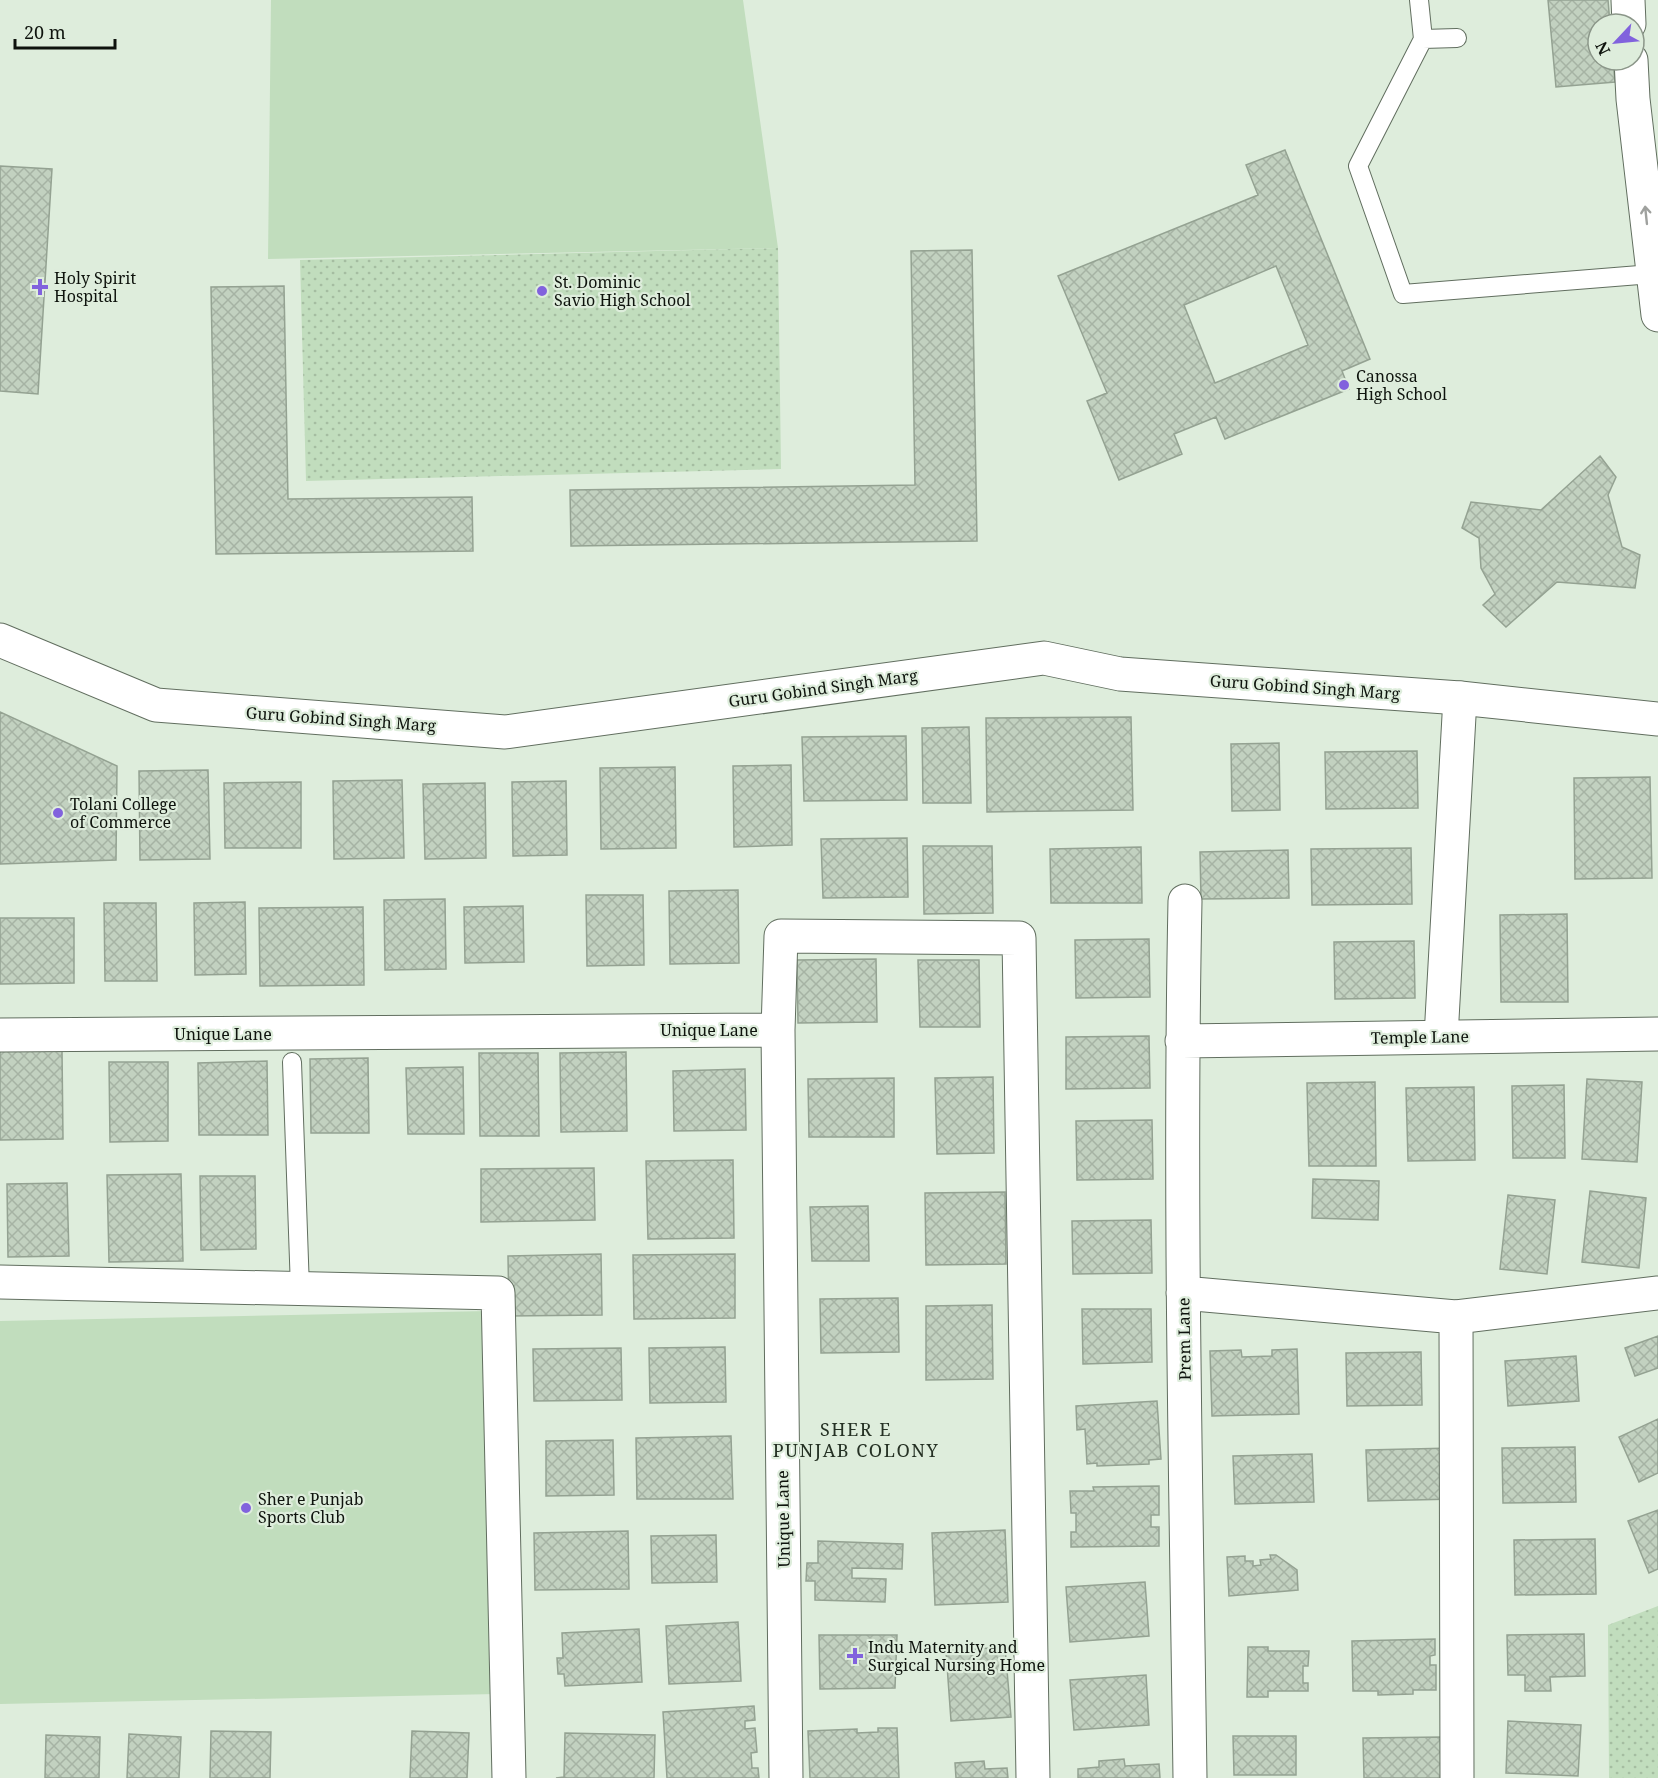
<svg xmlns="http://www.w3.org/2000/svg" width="1658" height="1778" font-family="'Noto Serif',serif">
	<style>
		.grass { fill: url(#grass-dots) }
		.pitch { fill: #c1ddbd }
		.building { fill: url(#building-cross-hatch); stroke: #94a292; stroke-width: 1.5; fill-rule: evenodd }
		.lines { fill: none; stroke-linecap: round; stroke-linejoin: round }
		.lane-casing { stroke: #616e5f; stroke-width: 20 }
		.street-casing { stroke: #616e5f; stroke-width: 35 }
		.secondary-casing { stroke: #616e5f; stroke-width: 35 }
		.lane { stroke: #fff; stroke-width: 18 }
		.street { stroke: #fff; stroke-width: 33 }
		.secondary { stroke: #fff; stroke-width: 33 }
		.oneway { stroke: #9fa19e }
		.poi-dot { fill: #8162dd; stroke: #deeddc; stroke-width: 2 }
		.labels { text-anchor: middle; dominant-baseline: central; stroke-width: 4.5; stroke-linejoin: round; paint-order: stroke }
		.poi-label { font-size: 16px; fill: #0e130d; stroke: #deeddc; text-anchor: start }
		.street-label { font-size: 16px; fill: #0e130d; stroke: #deeddc }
		.neighbourhood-label { font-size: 18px; letter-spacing: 1.5px; fill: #253124; stroke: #deeddc }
	</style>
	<defs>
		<pattern id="grass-dots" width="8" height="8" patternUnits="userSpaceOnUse" patternTransform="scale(1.5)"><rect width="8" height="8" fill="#c1ddbd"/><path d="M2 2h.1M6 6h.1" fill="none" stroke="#a5bda1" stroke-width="1.8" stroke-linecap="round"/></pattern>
		<pattern id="building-cross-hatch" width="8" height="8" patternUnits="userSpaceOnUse" patternTransform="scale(1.5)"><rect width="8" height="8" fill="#c2d1c0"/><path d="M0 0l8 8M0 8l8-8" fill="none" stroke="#a6b3a4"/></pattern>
	</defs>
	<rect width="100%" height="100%" fill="#deeddc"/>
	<!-- grass -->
	<path class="grass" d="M778,248L781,469L306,481L300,260Z
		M1658,1606V1778H1609L1608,1625Z"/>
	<!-- pitch -->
	<path class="pitch" d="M271,0H743L778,248L268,259Z
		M488,1311L496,1694L0,1704V1321Z"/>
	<!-- building -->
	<path class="building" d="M1548,0H1608L1610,24H1598V60H1613L1615,82L1556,87Z
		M1285,150L1370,359L1342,371L1349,389L1225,439L1216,417L1174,434L1182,454L1119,480L1087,401L1107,393L1058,276L1258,195L1246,165ZM1276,266L1308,345L1215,383L1184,305Z
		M0,166L52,169L38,394L0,391Z
		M972,250L977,541L571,546L570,490L915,485L911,251Z
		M284,286L288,499L472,497L473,551L216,554L211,287Z
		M1600,456L1616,477L1608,495L1622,547L1640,555L1635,588L1557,582L1506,627L1483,605L1495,594L1481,568L1479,538L1462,528L1471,502L1541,510Z
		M0,712L117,766L116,860L0,864Z
		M1131,717L1133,810L987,812L986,718Z
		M969,727L971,803H923L922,728Z
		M906,736L907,800L804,801L802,737Z
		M1279,743L1280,810L1232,811L1231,744Z
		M1417,751L1418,808L1326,809L1325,752Z
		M791,765L792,845L734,847L733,766Z
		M675,767L676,848L601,849L600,768Z
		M208,770L210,859L140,860L139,771Z
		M1650,777L1652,878L1575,879L1574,778Z
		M402,780L404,858L334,859L333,781Z
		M566,781L567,855L513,856L512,782Z
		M301,782V848H225L224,783Z
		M485,783L486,858L425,859L423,784Z
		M907,838L908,897L823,898L821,839Z
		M923,846H992L993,913L924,914Z
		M1141,847L1142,903H1051L1050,849Z
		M1411,848L1412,904L1312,905L1311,849Z
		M1288,850L1289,898L1201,899L1200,852Z
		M738,890L739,963L670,964L669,891Z
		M586,895H643L644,965L587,966Z
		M445,899L446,969L385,970L384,900Z
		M245,902L246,974L195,975L194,903Z
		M104,903H156L157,981H105Z
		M523,906L524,962L465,963L464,907Z
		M363,907L364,985L260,986L259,908Z
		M1567,914L1568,1002H1501L1500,915Z
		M0,918H74V983L0,984Z
		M1149,939L1150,997L1076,998L1075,940Z
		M1414,941L1415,998L1335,999L1334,942Z
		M876,959L877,1022L798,1023L797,960Z
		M918,960H979L980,1027H920Z
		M1149,1036L1150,1088L1066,1089V1037Z
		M0,1050H62L63,1139L0,1140Z
		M626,1052L627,1131L561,1132L560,1053Z
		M479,1053H538L539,1136H480Z
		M368,1058L369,1133H311L310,1059Z
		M267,1061L268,1135H199L198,1063Z
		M109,1062H168V1141L110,1142Z
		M463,1067L464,1134H408L406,1068Z
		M745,1069L746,1130L674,1131L673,1071Z
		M993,1077L994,1153L937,1154L935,1078Z
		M894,1078V1137H809L808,1079Z
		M1587,1079L1642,1082L1637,1162L1582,1159Z
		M1375,1082L1376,1166H1309L1307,1083Z
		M1564,1085L1565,1158H1513L1512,1086Z
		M1474,1087L1475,1160L1408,1161L1406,1088Z
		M1152,1120L1153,1179L1077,1180L1076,1121Z
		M733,1160L734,1238L648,1239L646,1161Z
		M594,1168L595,1220L481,1222V1169Z
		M181,1174L183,1261L109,1262L107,1175Z
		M200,1176H255L256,1249L201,1250Z
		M1313,1179L1379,1181L1378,1220L1312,1218Z
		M67,1183L69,1256L8,1257L7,1184Z
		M1590,1191L1646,1198L1639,1268L1582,1262Z
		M1005,1192L1006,1264L926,1265L925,1193Z
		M1508,1195L1555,1200L1547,1274L1500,1269Z
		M868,1206L869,1261H812L810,1207Z
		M1151,1220L1152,1273L1073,1274L1072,1221Z
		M601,1254L602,1315L509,1316L508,1256Z
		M735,1254V1318L634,1319L633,1255Z
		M898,1298L899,1352L821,1353L820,1299Z
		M992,1305L993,1379L926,1380V1306Z
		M1082,1309H1151L1152,1362L1083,1364Z
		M1658,1336V1368L1635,1376L1625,1348Z
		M725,1347L726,1402L650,1403L649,1348Z
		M621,1348L622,1400L534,1401L533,1349Z
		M1297,1349L1299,1414L1212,1416L1210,1351L1241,1350L1242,1357L1272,1356V1350Z
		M1421,1352L1422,1405L1347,1406L1346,1353Z
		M1576,1356L1579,1401L1508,1406L1505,1361Z
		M1157,1401L1161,1459L1149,1460V1464L1097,1466V1463L1087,1464L1085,1429L1077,1430L1076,1406Z
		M1658,1419V1473L1639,1482L1619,1437Z
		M731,1436L733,1499H637L636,1438Z
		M613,1440L614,1495L546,1496V1441Z
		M1575,1447L1576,1502L1503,1503L1502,1448Z
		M1453,1448L1455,1499L1368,1501L1366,1450Z
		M1312,1454L1314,1502L1235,1504L1233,1456Z
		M1159,1486V1515H1151V1527H1159V1546L1071,1547V1532H1076V1513H1071L1070,1491H1094L1093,1487Z
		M1658,1510V1569L1649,1573L1628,1521Z
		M1005,1530L1008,1602L935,1605L932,1533Z
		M628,1531L629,1589L535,1590L534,1533Z
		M716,1535L717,1582L652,1583L651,1536Z
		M1595,1539L1596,1594L1515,1595L1514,1540Z
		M818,1541L903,1544L902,1569L852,1568V1578L886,1579L885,1602L815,1600V1581H806L807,1563H818Z
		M1270,1555H1276L1297,1570L1298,1590L1229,1596L1227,1557L1245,1556V1561H1253V1566L1261,1565L1260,1560L1271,1559Z
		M1145,1582L1149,1636L1070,1642L1066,1587Z
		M738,1622L741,1681L669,1684L666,1626Z
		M639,1629L642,1682L565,1686L564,1674H558L557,1658H563L562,1633Z
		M1584,1634L1585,1676L1550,1677L1551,1691H1525V1675H1508L1507,1635Z
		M819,1635H897L895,1688L820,1689Z
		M1435,1639V1655L1430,1656V1665H1436V1690H1413V1694L1378,1695V1691H1353L1352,1641Z
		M1005,1647L1011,1717L951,1721L946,1651Z
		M1248,1647H1268V1651H1309L1308,1666H1303V1683H1308V1691H1268V1697H1247Z
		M1146,1675L1149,1725L1074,1730L1070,1680Z
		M754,1706L755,1720L745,1721V1729L755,1728L757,1752L751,1753L752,1768H758L759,1778H667L663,1712Z
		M1508,1721L1581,1725L1578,1776L1506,1773Z
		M878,1728H897L899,1778H810L808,1731L857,1729V1733L878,1732Z
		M211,1731L271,1732L270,1778H210Z
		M412,1731L469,1733L467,1778H410Z
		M565,1733L655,1735L654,1778H556L564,1777Z
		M129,1734L181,1737L179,1778H127Z
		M46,1735L100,1737L99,1778H45Z
		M1233,1736H1296V1775H1234Z
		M1442,1737L1443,1778H1364L1363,1738Z
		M1124,1759L1125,1766L1159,1764L1160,1778H1078V1769L1099,1767V1761Z
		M984,1761L985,1769L1007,1768L1008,1778H956L955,1763Z"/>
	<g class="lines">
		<!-- lane casing -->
		<g class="lane-casing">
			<path id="lane" d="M1419,0L1423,39
				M1457,38L1423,39L1358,166L1403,294L1652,274
				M292,1062L300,1289"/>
		</g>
		<!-- street casing -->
		<g class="street-casing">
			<path id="street" d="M1185,901C1179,1193 1186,1486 1190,1778
				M778,1030L781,936L1019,938L1033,1778
				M0,1035L778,1030L786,1778
				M1441,1037L1460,698
				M1182,1041L1658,1034
				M0,1282L498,1293L509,1778
				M1183,1293L1456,1317L1658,1293
				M1456,1317L1457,1778"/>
		</g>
		<!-- secondary casing -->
		<g class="secondary-casing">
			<path id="secondary" d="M1628,0L1629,24
				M1631,60L1633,99L1658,315
				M0,640L156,705L505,732L1044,658L1120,674L1460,698L1658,719"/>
		</g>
		<!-- lane -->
		<use href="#lane" class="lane"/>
		<!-- street -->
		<use href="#street" class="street"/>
		<!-- secondary -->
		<use href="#secondary" class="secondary"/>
	</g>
	<!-- one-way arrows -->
	<defs><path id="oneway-shaft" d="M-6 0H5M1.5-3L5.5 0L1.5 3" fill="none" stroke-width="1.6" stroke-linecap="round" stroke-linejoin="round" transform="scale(1.5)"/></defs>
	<use class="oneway" href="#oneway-shaft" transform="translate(1646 215) rotate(-96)"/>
	<!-- markers -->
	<g class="poi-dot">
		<path d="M37 278h6v6h6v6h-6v6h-6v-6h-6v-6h6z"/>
		<circle cx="542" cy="291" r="6"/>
		<circle cx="1344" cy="385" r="6"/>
		<circle cx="58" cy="813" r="6"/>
		<circle cx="246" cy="1508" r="6"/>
		<path d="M852 1647h6v6h6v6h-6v6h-6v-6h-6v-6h6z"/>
	</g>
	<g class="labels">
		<!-- poi labels -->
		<g class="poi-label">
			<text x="54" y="278">Holy Spirit<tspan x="54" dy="18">Hospital</tspan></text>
			<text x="554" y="282">St. Dominic<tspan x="554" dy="18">Savio High School</tspan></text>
			<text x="1356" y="376">Canossa<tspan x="1356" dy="18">High School</tspan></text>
			<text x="70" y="804">Tolani College<tspan x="70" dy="18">of Commerce</tspan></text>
			<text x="258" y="1499">Sher e Punjab<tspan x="258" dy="18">Sports Club</tspan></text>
			<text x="868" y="1647">Indu Maternity and<tspan x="868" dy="18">Surgical Nursing Home</tspan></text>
		</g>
		<!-- street labels -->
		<g class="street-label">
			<text transform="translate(1305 687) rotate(4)">Guru Gobind Singh Marg</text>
			<text transform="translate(823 688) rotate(-8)">Guru Gobind Singh Marg</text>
			<text transform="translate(341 719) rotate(4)">Guru Gobind Singh Marg</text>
			<text x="709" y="1030">Unique Lane</text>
			<text x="223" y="1034">Unique Lane</text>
			<text transform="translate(1420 1037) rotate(-1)">Temple Lane</text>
			<text transform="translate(1184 1339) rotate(-91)">Prem Lane</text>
			<text transform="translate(783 1519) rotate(-91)">Unique Lane</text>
		</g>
		<!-- neighbourhood labels -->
		<g class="neighbourhood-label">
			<text x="856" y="1429">SHER E<tspan x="856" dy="21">PUNJAB COLONY</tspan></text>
		</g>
	</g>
	<!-- north arrow -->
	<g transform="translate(1616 42) rotate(244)"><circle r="28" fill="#deeddc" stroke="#8b9689" stroke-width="1.5"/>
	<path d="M0-4.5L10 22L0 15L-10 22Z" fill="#8162dd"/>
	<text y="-9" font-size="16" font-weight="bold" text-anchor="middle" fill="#0e130d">N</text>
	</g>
	<!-- scale -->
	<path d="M15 39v9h100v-9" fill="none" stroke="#0e130d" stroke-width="3"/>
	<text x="24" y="39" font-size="18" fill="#0e130d" stroke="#deeddc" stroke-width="4.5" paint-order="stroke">20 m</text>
</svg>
